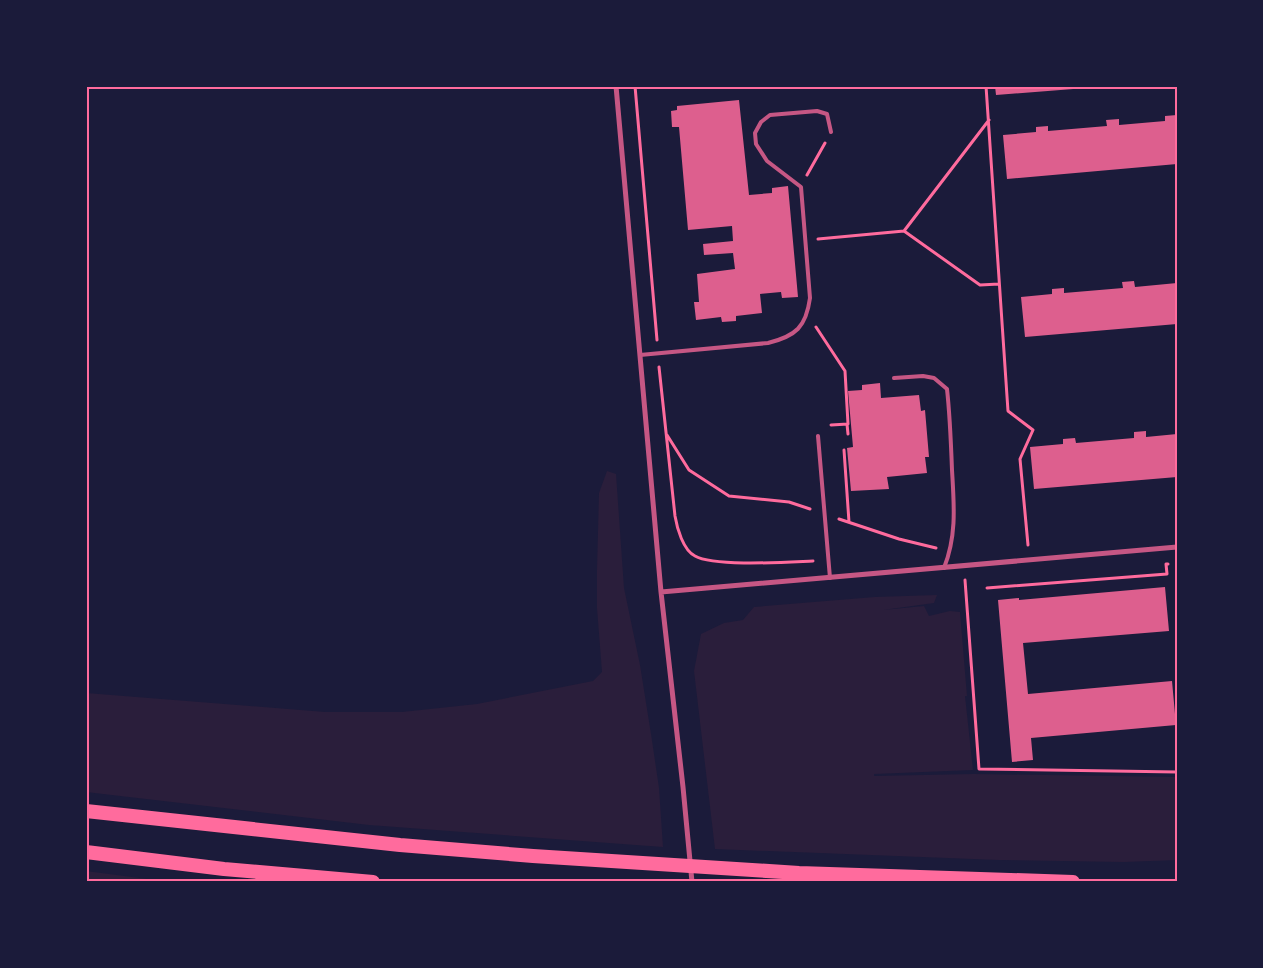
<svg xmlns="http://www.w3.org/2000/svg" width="1263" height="968" font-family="Signika,sans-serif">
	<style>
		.green { fill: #2a1e3b }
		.building { fill: #dd5f8e }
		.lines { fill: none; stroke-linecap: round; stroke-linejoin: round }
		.path { stroke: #ff6b9d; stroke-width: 3 }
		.service { stroke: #c65784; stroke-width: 4 }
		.minor { stroke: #c65784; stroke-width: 5 }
		.trunk { stroke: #ff6b9d; stroke-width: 14 }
		.neatline { fill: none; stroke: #ff6b9d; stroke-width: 2 }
	</style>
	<rect width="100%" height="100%" fill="#1b1b3a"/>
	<!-- green -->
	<path class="green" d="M607,471L616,474L624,588L640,665L651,734L659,788L663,847L369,825L86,792V693L325,712H402L477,704L593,681L602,672L597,608V570L599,493Z
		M937,595L934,603L883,610L924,606L929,616L950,611L960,612L967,696H965L973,770L874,774V776L974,774L1177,777V860L1124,862L999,860L715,849L694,671L701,634L724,623L743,620L754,607L875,597Z
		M86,871L170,882H86Z"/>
	<!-- building -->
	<path class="building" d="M995,86H1085L1086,88L996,95Z
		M739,100L749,195L772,193V188L788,186L798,297L782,298L781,292L760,294L762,313L736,316V321L722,322L721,317L696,320L694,302H699L697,274L735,269L733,253L704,255L703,244L733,241L732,226L688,230L679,127H672L671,111L677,110V106Z
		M1177,115V164L1007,179L1003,135L1036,132V127L1048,126V131L1107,126L1106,120L1119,119V125L1165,121V116Z
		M1134,281L1135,287L1177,283V324L1025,337L1021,297L1052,294V289L1064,288V293L1123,288L1122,282Z
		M880,383L881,398L919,395L921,411L925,410L929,457H925L927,473L887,477L889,489L851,491L847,448L853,447L848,391L862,390V385Z
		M1146,431V437L1177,434V477L1034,489L1030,447L1063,444V439L1075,438L1076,443L1134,438V432Z
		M1165,587L1169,631L1023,643L1028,694L1172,681L1176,725L1031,738L1033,760L1012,762L998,600L1019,598V600Z"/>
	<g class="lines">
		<!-- path -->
		<path class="path" d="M635,86L657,340
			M986,86L1008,411L1033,430L1020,459L1028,545
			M807,175L825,143
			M904,231L980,285L999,284
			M818,239L904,231L989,120
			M816,327L845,371L848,424L831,425
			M659,367L675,516C677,528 683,550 695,556C714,567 788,562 813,561
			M847,424L848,434
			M667,435L689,470L729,496L789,502L810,509
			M844,450L849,522
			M839,519L899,539L936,548
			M965,580L979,769L1177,772
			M987,588L1167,574L1166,564H1168"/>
		<!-- service -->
		<path class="service" d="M640,355L768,343C796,336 806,327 810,298L801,187L767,161L756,144L755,133L761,122L770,115L817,111L827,114L831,132
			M894,378L923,376L934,378L947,389C950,416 951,443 952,470C954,505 957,535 944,568
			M818,436L830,578"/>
		<!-- minor -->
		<path class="minor" d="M616,86L661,592L683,787L692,882
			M661,592L1177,547"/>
		<!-- trunk -->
		<path class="trunk" d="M86,811L400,845L533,856L799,873L1073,882
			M86,852L224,869L373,882"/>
	</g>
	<!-- border -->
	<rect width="1263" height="968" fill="none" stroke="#1b1b3a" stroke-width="175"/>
	<rect x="88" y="88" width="1088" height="792" class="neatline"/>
</svg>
